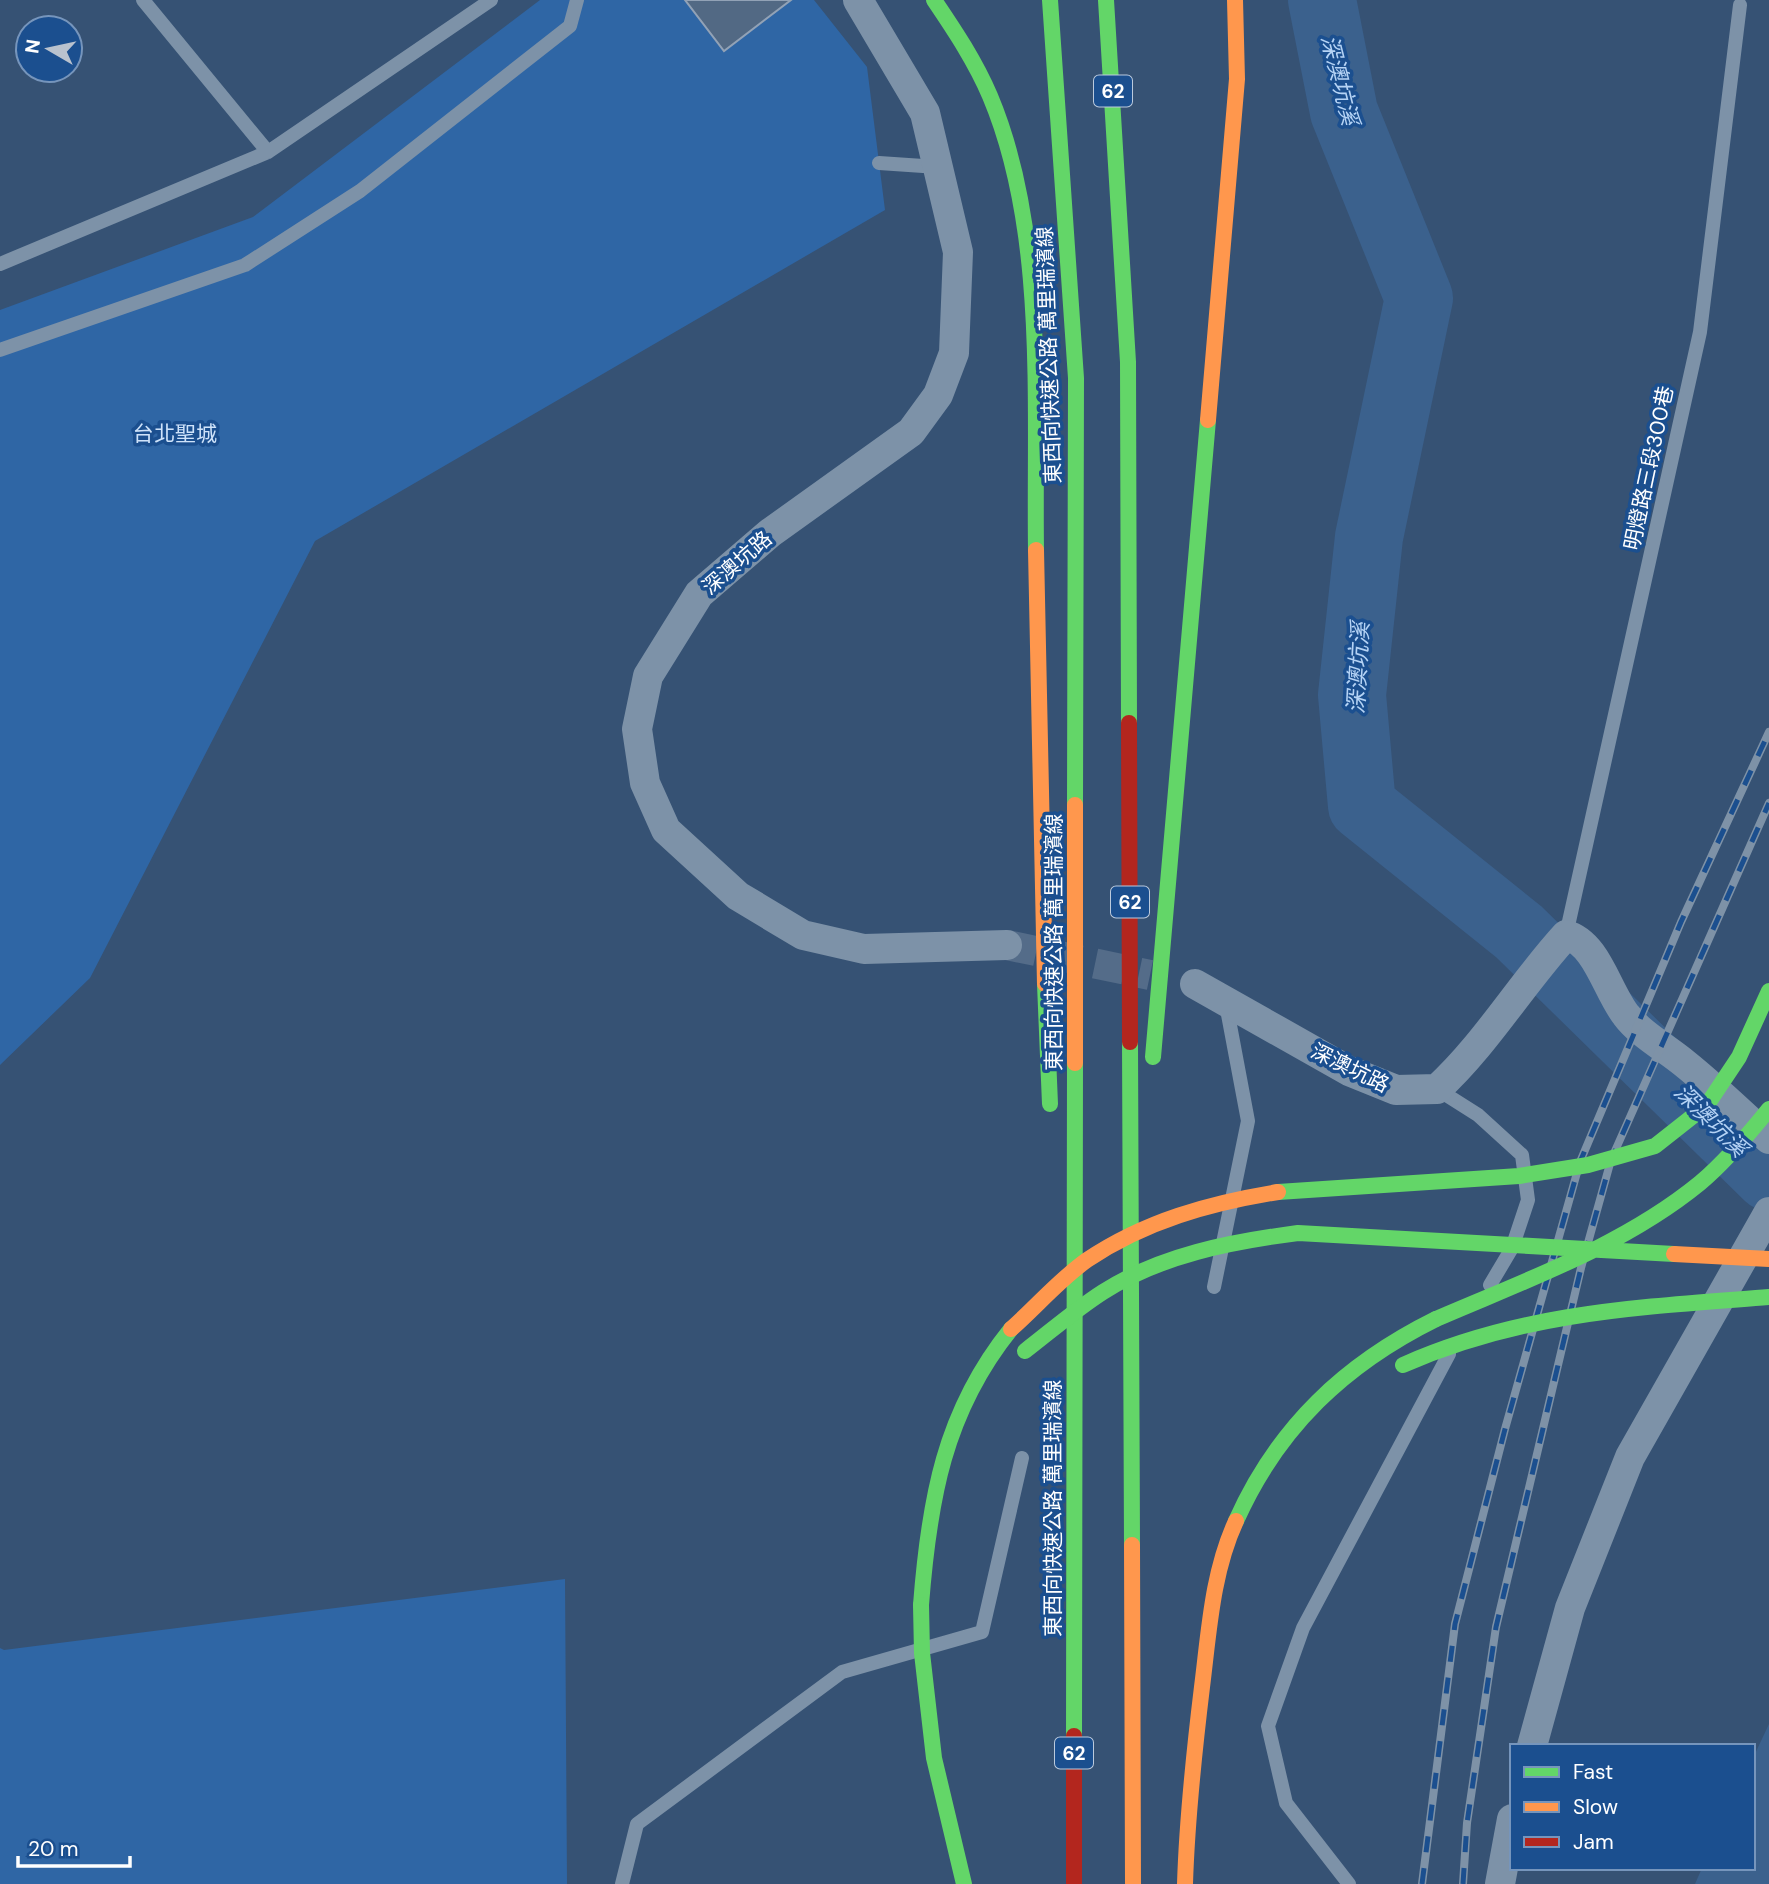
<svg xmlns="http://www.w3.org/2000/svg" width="1769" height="1884" font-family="'DM Sans','Noto Sans TC',sans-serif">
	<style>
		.green { fill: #2f66a5 }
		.water { fill: #3b618d }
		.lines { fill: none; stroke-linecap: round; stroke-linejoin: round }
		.river { stroke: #3b618d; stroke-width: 68 }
		.building { fill: #526984; stroke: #92a2b6; stroke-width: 2 }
		.street-tunnel { stroke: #546c89; stroke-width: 30; stroke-dasharray: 30 15; stroke-linecap: butt }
		.lane { stroke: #7d92a8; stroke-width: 14 }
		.street { stroke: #7d92a8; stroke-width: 30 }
		.fast { stroke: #63d668; stroke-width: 16 }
		.slow { stroke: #ff974d; stroke-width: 16 }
		.jam { stroke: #b3261e; stroke-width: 16 }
		.rail-casing { stroke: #7e92a7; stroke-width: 8 }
		.rail { stroke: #1b4f8f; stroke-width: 5; stroke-dasharray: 16; stroke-linecap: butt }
		.fast-bridge { stroke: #63d668; stroke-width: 16 }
		.slow-bridge { stroke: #ff974d; stroke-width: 16 }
		.labels { text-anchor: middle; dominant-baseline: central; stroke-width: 7; stroke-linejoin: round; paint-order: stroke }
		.shield { fill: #1b4f8f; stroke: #bbcadd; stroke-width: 2 }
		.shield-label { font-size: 19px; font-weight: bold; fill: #fff }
		.street-label { font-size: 21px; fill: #fff; stroke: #1b4f8f }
		.park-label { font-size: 21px; fill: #cfe3fa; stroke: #1b4f8f }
		.water-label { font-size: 23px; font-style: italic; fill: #b5d3f5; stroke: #1b4f8f }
	</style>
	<rect width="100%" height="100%" fill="#365274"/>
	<!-- green -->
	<path class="green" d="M540,0H814L867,67L885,210L315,541L90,978L0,1065V310L253,217Z
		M565,1579L567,1884H0V1648L4,1650Z"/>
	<!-- water -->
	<path class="water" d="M1769,1724V1884H1695L1702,1868H1753V1758Z"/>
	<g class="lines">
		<!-- river -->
		<path class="river" d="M1322,0L1344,112L1419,298L1369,537L1352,695L1362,806L1519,932L1769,1177"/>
	</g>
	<!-- building -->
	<path class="building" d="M685,0H791L724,51Z"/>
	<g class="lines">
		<!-- street-tunnel -->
		<path class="street-tunnel" d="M1007,945L1150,975"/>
		<!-- lane -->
		<path class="lane" d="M143,0L268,152
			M879,163L938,167
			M0,264L268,152L491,0
			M0,350L245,265L360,191L570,26L577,0
			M1566,935L1700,332L1740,5
			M1437,1089L1478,1115L1522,1155L1528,1200L1512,1248L1490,1285
			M1214,1287L1248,1121L1226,1004
			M622,1884L637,1824L842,1672L982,1632L1022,1458
			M1349,1884L1286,1803L1268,1726L1303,1628L1449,1354"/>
		<!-- street -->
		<path class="street" d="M858,0L925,113L958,252L954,353L938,395L911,432L770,533L699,594L648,676L637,729L645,783L666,830L738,896L803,935L864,949L1007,945
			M1195,984L1349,1071L1396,1090L1437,1089C1486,1044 1521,984 1566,935C1597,943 1607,991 1626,1015C1640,1034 1666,1048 1684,1063C1714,1087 1741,1113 1769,1139
			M1532,1746L1570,1608L1630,1457L1769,1212
			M1500,1884L1512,1819"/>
		<!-- fast -->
		<path class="fast" d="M934,0C955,31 975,61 990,96C1047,231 1034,405 1036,550
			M1050,0L1076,378L1075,805
			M1106,0L1128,362L1129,723
			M1045,984L1050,1104
			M1130,1042L1132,1545
			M1153,1057L1208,420
			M1236,1521C1278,1427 1345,1364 1436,1319
			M921,1605C929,1501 944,1412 1011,1329
			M1074,1736L1075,1063"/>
		<!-- slow -->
		<path class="slow" d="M1208,420L1237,79L1235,0
			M1036,550L1045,984
			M1075,1063V805
			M1132,1545L1133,1884
			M1185,1884C1187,1818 1194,1753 1202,1687C1209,1632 1212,1573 1236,1521"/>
		<!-- jam -->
		<path class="jam" d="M1129,723L1130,1042
			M1074,1884V1736"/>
		<!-- rail casing -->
		<g class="rail-casing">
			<path id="rail" d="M1422,1884L1455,1624L1505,1429L1580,1162L1681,922L1769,732
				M1463,1884L1467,1823L1496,1627L1581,1268L1611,1160L1769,803"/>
		</g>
		<!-- rail -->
		<use href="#rail" class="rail"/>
		<!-- fast-bridge -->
		<path class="fast-bridge" d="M1278,1192L1519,1176L1588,1165L1655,1146L1707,1105L1739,1057L1769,991
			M1436,1319C1526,1280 1623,1246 1700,1183C1726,1161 1748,1135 1769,1109
			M1025,1351C1051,1331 1075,1310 1103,1292C1161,1255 1230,1242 1298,1233L1674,1254
			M1403,1365C1522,1312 1641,1307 1769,1297
			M921,1605L922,1653L934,1758L964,1884"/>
		<!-- slow-bridge -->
		<path class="slow-bridge" d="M1674,1254L1769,1259
			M1011,1329C1036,1307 1060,1279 1087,1260C1145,1221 1210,1203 1278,1192"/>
	</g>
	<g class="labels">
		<!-- shield labels -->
		<g class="shield">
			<rect x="1094" y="75.5" width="38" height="31" rx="5"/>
			<rect x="1111" y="886.5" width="38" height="31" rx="5"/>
			<rect x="1055" y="1737.5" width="38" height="31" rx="5"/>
		</g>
		<g class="shield-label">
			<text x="1113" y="91">62</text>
			<text x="1130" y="902">62</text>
			<text x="1074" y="1753">62</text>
		</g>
		<!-- street labels -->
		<g class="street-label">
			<text transform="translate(1049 355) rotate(-92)">東西向快速公路 萬里瑞濱線</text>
			<text transform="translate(1649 468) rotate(-78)">明燈路三段300巷</text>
			<text transform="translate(737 563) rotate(-41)">深澳坑路</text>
			<text transform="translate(1054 942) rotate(-90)">東西向快速公路 萬里瑞濱線</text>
			<text transform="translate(1350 1068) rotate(26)">深澳坑路</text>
			<text transform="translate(1053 1508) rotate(-90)">東西向快速公路 萬里瑞濱線</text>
		</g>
		<!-- park labels -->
		<g class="park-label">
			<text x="175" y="434">台北聖城</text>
		</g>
		<!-- water labels -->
		<g class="water-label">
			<text transform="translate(1340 80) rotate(76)">深澳坑溪</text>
			<text transform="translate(1358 668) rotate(-87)">深澳坑溪</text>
			<text transform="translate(1711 1120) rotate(45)">深澳坑溪</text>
		</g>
	</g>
	<!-- legend -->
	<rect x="1510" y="1744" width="245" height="126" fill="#1b4f8f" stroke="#7695bc" stroke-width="2"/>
	<rect x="1524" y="1767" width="35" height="10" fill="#63d668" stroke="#7695bc" stroke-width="2"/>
	<text x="1573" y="1779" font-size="21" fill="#ffffff">Fast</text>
	<rect x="1524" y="1802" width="35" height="10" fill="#ff974d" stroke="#7695bc" stroke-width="2"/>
	<text x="1573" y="1814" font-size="21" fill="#ffffff">Slow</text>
	<rect x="1524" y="1837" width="35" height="10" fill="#b3261e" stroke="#7695bc" stroke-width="2"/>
	<text x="1573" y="1849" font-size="21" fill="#ffffff">Jam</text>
	<!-- north arrow -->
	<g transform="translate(49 49) rotate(279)"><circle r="33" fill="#1b4f8f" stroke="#7695bc" stroke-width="2"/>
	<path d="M0-5L12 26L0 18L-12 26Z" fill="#b9c2ce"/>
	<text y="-10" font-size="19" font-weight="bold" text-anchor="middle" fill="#ffffff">N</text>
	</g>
	<!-- scale -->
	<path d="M18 1856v10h112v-10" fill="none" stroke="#ffffff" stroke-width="3.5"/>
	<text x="28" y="1856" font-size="21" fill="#ffffff" stroke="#1b4f8f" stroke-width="5" paint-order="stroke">20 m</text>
</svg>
